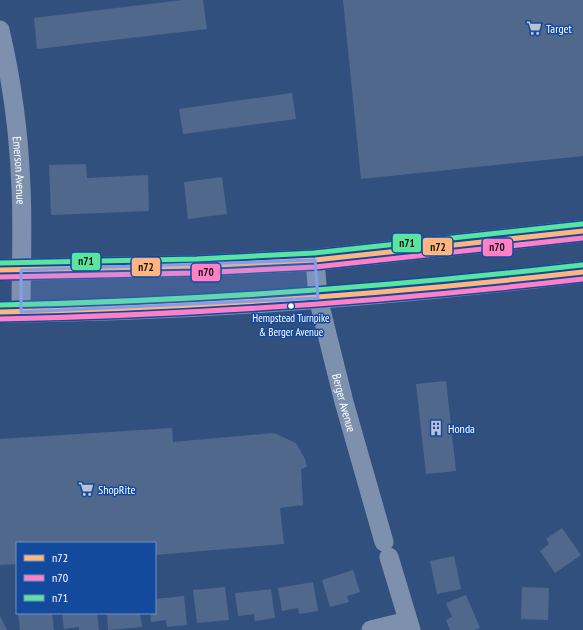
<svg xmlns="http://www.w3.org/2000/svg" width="583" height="630" font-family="'PT Sans Narrow',sans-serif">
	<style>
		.building { fill: #50688c }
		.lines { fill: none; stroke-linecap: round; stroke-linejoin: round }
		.minor { stroke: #7d91af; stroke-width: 19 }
		.primary { stroke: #7c90ad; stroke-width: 22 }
		.bus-1-casing { stroke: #134a9d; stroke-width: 8 }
		.bus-2-casing { stroke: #134a9d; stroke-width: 8 }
		.bus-3-casing { stroke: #134a9d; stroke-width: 8 }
		.bus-1 { stroke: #ffb580; stroke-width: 5 }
		.bus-2 { stroke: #ff80c5; stroke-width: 5 }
		.bus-3 { stroke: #5ae49d; stroke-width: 5 }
		.marked { fill: #839eea; fill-opacity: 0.2; stroke: #839eea; stroke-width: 3; stroke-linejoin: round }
		.bus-dot { fill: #fff; stroke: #134a9d; stroke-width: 1.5 }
		.labels { text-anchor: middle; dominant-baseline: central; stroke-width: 3; stroke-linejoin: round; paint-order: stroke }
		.bus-label { font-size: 11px; fill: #fff; stroke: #134a9d }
		.poi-label { font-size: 12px; fill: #fff; stroke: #134a9d; text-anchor: start }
		.street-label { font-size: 12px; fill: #fff; stroke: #134a9d }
		.line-badge { stroke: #134a9d; stroke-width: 1.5 }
		.pale-badge-label { font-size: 11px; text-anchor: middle; font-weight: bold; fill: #111 }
	</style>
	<rect width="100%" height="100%" fill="#32507e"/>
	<!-- building -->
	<path class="building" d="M182,0H203L207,29L37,49L34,18Z
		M343,0H583V156L361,179Z
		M292,93L296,119L183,134L179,109Z
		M86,164L87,178L148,175L149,211L51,215L49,165Z
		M222,177L227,214L188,219L184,182Z
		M446,381L456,471L426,474L416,384Z
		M172,428L173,442L274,433L296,443L305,459L307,467L301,469L303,505L280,508L284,544L155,555V543H17V564L0,565V439Z
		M562,528L581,555L555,573L540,551L549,544L546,539Z
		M454,556L461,589L437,594L430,561Z
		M353,570L360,592L347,596L349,602L330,607L322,580Z
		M313,582L318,611L299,614L298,608L282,611L278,588Z
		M225,587L229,620L197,623L193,590Z
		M522,587L549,588L548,620L521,619Z
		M271,589L275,618L255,621L254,614L238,616L235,593Z
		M466,595L480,628L474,630H450L446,620L452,617L446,603Z
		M184,596L187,625L167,627L166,620L151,622L150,613H155V599Z
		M18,613H52L54,630H20Z
		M62,613H97L99,630H79V627L64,629Z
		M107,613H140L142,627L108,630Z
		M0,616L7,630H0Z"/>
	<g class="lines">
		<!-- minor -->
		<g class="minor">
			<path id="s1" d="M0,30C12,81 19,134 21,187C23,228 21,270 21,312"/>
			<path id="s2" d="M315,260L318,298L344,402L384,542"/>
			<path d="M389,557L411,630"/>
			<path d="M371,630L408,621"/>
		</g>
		<!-- primary -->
		<path class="primary" d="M0,270L197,266L315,260L583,231
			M0,312C194,310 390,295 583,272"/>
		<!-- bus-1 casing -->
		<g class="bus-1-casing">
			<path id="bus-1" d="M0,270L197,266L315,260L583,231
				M0,312C195,308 389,294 583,272"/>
		</g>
		<!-- bus-2 casing -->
		<g class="bus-2-casing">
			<path id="bus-2" d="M0,277L197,273L315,267L583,238
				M0,319C195,315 389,301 583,279"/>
		</g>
		<!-- bus-3 casing -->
		<g class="bus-3-casing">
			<path id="bus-3" d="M0,263L197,259L314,253L582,224
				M0,305C195,301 389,287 582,265"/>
		</g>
		<!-- bus-1 -->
		<use href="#bus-1" class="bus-1"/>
		<!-- bus-2 -->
		<use href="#bus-2" class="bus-2"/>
		<!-- bus-3 -->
		<use href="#bus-3" class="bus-3"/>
	</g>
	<!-- marked area -->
	<path class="marked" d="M315,260L318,298L21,312V270Z"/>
	<!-- icons -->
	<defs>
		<g id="supermarket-bare" transform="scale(1.2)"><path d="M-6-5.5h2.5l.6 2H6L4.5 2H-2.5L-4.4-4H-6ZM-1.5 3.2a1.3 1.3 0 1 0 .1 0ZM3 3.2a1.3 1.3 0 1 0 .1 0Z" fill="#b7c2d2" stroke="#134a9d" stroke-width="2.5" paint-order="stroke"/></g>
		<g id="building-bare" transform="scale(1.2)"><path d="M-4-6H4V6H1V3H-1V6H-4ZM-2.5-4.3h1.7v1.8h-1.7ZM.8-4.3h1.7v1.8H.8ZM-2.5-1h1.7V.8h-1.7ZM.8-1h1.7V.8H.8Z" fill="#b7c2d2" stroke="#134a9d" stroke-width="2.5" paint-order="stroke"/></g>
	</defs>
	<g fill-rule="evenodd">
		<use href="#supermarket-bare" x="534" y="28"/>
		<use href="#building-bare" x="436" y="428"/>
		<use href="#supermarket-bare" x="86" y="489"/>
	</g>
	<!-- markers -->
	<circle class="bus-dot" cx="291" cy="306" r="3.5"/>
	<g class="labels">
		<!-- bus labels -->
		<g class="bus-label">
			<text x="291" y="318">Hempstead Turnpike<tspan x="291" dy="14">&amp; Berger Avenue</tspan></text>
		</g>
		<!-- poi labels -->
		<g class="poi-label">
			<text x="546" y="28">Target</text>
			<text x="448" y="428">Honda</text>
			<text x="98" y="489">ShopRite</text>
		</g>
		<!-- street labels -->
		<g class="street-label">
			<text stroke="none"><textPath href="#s1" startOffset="142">Emerson Avenue</textPath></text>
			<text stroke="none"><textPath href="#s2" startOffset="146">Berger Avenue</textPath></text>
		</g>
	</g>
	<g class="line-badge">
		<rect x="392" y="233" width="30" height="20" rx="4" fill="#5ae49d"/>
		<rect x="422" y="237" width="31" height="19" rx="4" fill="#ffb580"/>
		<rect x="482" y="238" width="31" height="19" rx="4" fill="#ff80c5"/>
		<rect x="71" y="252" width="30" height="19" rx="4" fill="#5ae49d"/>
		<rect x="131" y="257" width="30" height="20" rx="4" fill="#ffb580"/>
		<rect x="191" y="263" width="30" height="19" rx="4" fill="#ff80c5"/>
	</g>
	<g class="pale-badge-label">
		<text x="407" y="247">n71</text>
		<text x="438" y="251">n72</text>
		<text x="497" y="251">n70</text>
		<text x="86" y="265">n71</text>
		<text x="146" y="271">n72</text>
		<text x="206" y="276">n70</text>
	</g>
	<!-- legend -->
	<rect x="16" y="542" width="140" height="72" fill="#134a9d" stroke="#7192c4"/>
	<rect x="24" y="555" width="20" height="6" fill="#ffb580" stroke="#7192c4"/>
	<text x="52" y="562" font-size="12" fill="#ffffff">n72</text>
	<rect x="24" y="575" width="20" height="6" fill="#ff80c5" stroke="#7192c4"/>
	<text x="52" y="582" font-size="12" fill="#ffffff">n70</text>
	<rect x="24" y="595" width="20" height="6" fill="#5ae49d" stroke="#7192c4"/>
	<text x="52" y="602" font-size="12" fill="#ffffff">n71</text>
</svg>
